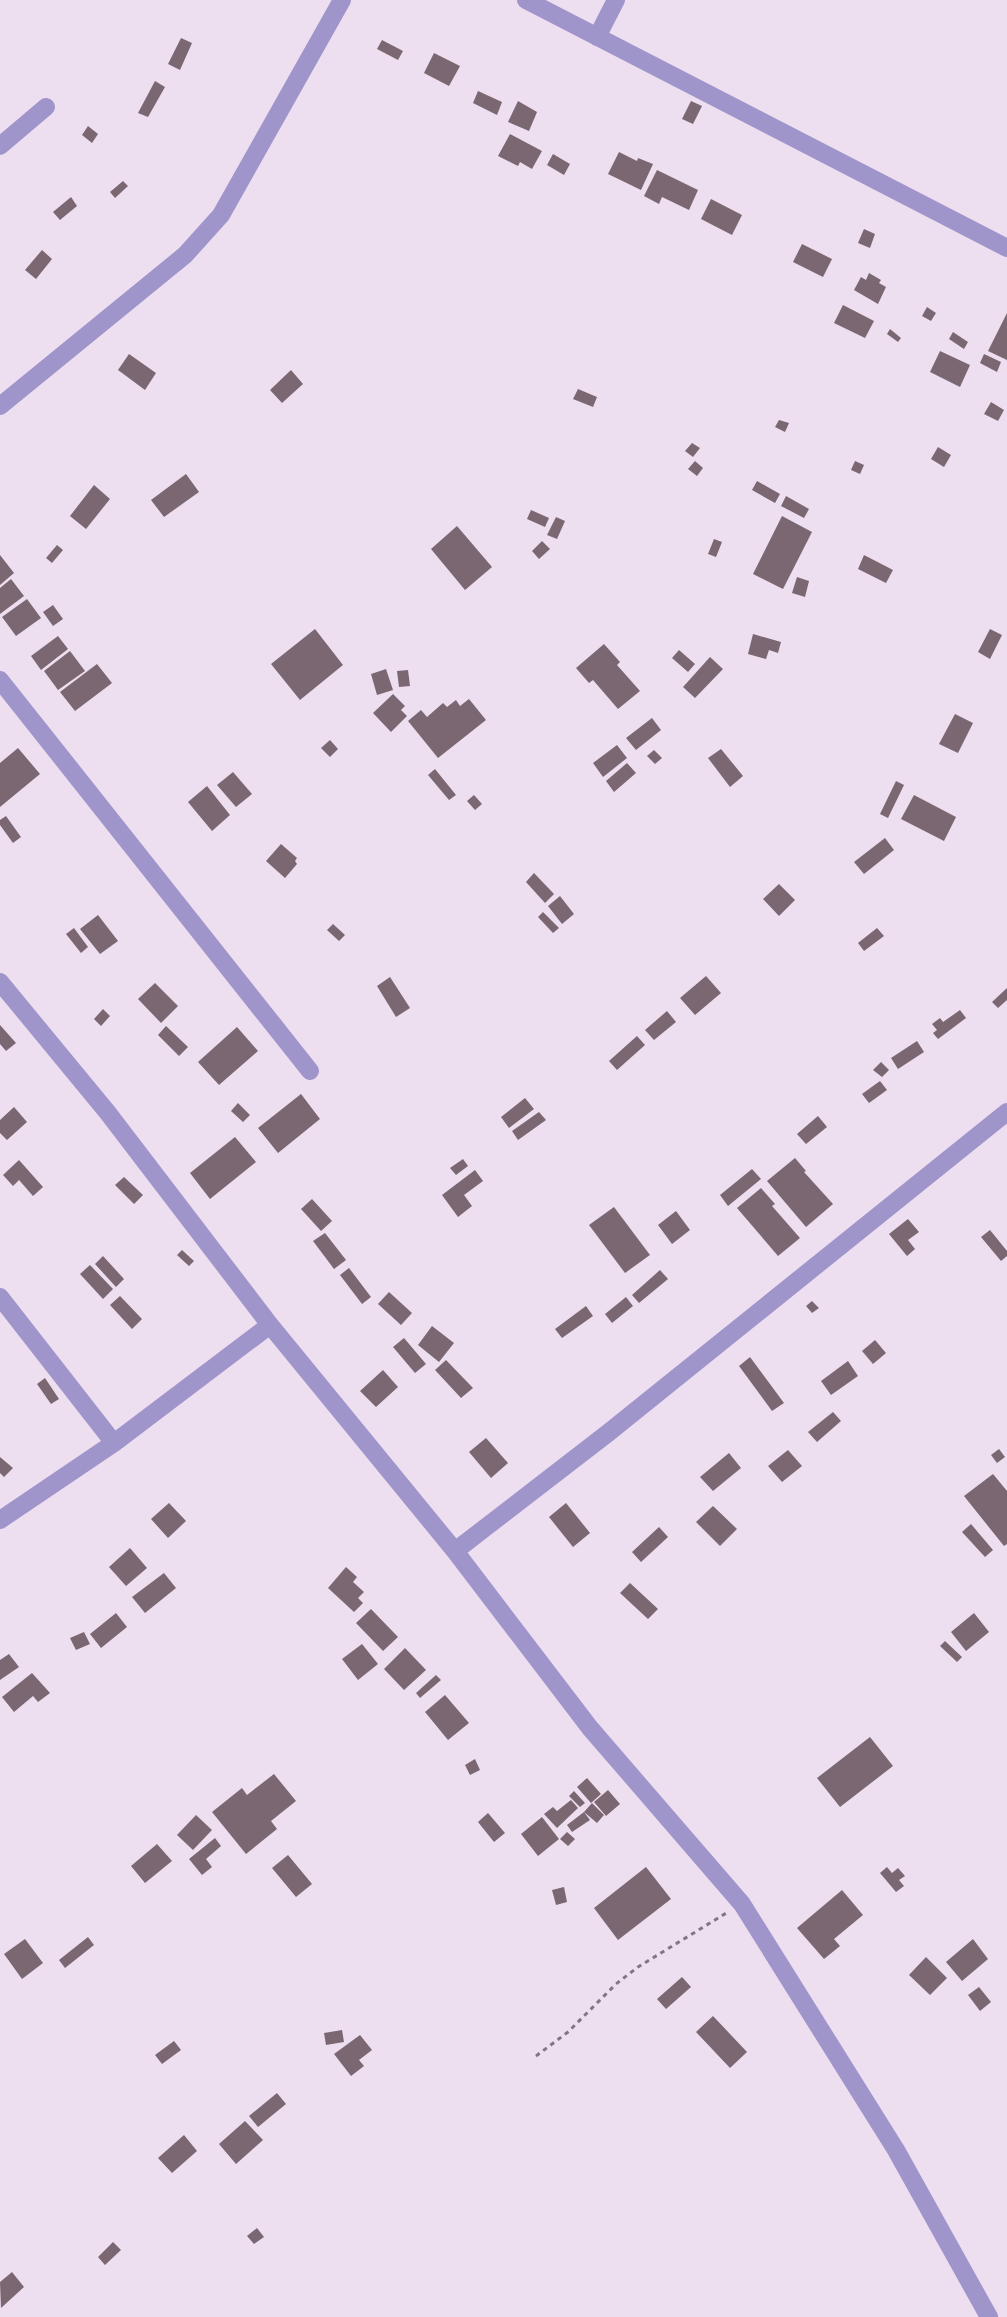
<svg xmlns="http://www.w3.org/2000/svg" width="1007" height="2317" font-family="Jost,sans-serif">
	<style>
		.building { fill: #7a6771 }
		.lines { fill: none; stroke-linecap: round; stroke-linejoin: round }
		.path { stroke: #807682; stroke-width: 3; stroke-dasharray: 4.5 4.5; stroke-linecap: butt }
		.minor { stroke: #a095ca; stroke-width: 18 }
	</style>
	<rect width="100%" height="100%" fill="#eddef0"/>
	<!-- building -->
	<path class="building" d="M181,38L192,43L180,70L168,64Z
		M382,40L403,51L398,60L377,49Z
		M434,53L460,66L449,86L424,73Z
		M155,81L165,87L148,117L138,113Z
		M478,91L502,102L497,115L473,103Z
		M518,101L537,112L529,131L508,122Z
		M691,101L702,106L693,124L682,119Z
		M88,126L98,134L92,143L82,135Z
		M510,134L542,151L532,169L520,162L518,166L498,156Z
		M619,152L637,161L638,158L653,164L641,190L608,174Z
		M553,154L570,164L564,175L547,165Z
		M657,170L698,190L689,210L662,197L659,204L644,196Z
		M123,181L128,186L115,198L110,192Z
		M71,197L77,206L60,220L53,212Z
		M711,199L742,215L732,235L701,219Z
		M864,229L875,234L870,248L858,243Z
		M802,244L832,259L823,277L793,262Z
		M42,250L52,259L36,279L25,270Z
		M869,273L881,280L879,283L886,287L878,304L854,290L861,277L866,280Z
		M843,305L874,321L865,338L834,323Z
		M927,307L936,313L931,321L922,316Z
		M1007,313V360L988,351Z
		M890,329L901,338L898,342L887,334Z
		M953,332L968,342L964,349L949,339Z
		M940,351L970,365L960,387L930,372Z
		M129,354L156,373L145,390L118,370Z
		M984,354L1001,362L997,372L980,363Z
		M291,370L303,384L282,403L270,390Z
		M578,389L597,397L593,407L573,399Z
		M991,402L1004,410L998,421L984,414Z
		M779,420L789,423L785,432L775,427Z
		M692,443L700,448L693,457L685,451Z
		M938,447L951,455L944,467L931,459Z
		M695,461L703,468L697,476L688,469Z
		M855,461L864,465L860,474L851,470Z
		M186,474L199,492L164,517L151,500Z
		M757,481L780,494L775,503L752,490Z
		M94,485L110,499L86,529L70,516Z
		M786,496L809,509L804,518L781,506Z
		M531,510L549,518L545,527L527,519Z
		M782,516L812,532L783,589L753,574Z
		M556,517L565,521L557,539L547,535Z
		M457,526L492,567L465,590L431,549Z
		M714,539L722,542L716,557L708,554Z
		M542,541L550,549L539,559L532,551Z
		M57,545L63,550L52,563L46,558Z
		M0,555L14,573L0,585Z
		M864,555L893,570L886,583L858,569Z
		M797,577L809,581L805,597L792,593Z
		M11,579L24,596L0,614V588Z
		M27,599L41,618L16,636L2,617Z
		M53,605L63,619L53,626L43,612Z
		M315,629L343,665L300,700L271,664Z
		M990,629L1002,635L990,659L978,652Z
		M753,634L781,642L778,653L769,650L766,659L748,654Z
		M58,636L68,649L41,670L31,656Z
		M604,644L620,662L617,665L640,691L618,709L593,680L589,683L576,668Z
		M679,650L695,664L688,672L672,658Z
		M70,651L85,671L58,690L44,671Z
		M710,657L723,669L695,698L683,687Z
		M97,664L112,683L75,711L60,692Z
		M386,669L393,690L377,695L371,674Z
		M408,670L410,686L399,687L397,671Z
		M393,694L405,706L401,710L407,716L391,732L373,713Z
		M469,699L486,720L438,758L408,721L421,710L427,717L443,703L447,707L456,700L460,706Z
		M955,714L973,723L958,753L939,744Z
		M652,718L661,730L636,750L626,738Z
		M330,740L338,749L330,757L321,748Z
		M617,745L627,758L603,777L593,763Z
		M18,748L40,774L0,807V763Z
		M721,749L743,776L730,787L708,758Z
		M654,750L662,758L655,764L647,756Z
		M627,763L636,773L614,792L606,781Z
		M435,769L456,795L449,800L428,775Z
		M233,772L252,794L236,807L217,785Z
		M896,781L904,785L888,818L880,814Z
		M207,786L230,815L212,831L188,802Z
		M474,795L482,804L475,810L467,801Z
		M914,795L956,817L944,841L901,819Z
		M6,816L21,837L13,843L0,825V820Z
		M885,838L894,850L864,874L854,862Z
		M281,844L297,858L295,861L297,864L285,878L266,861Z
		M534,873L554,894L545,903L526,882Z
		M779,884L795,900L779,916L763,899Z
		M560,896L574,914L562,924L548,906Z
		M543,912L559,928L553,933L538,917Z
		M98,915L118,941L100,954L80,929Z
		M333,924L345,935L339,941L327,930Z
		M74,928L88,947L81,953L66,934Z
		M877,928L884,936L864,951L858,943Z
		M706,976L721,993L695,1015L680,998Z
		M390,977L410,1008L396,1017L377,986Z
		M155,983L178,1006L161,1023L138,999Z
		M1007,988V1000L998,1008L992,1002Z
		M103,1009L110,1016L101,1026L94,1019Z
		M960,1010L966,1018L938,1039L933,1033L937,1030L932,1024L940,1018L943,1022Z
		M667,1011L676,1022L654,1040L645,1030Z
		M0,1025L16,1043L6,1051L0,1044Z
		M166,1026L188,1047L179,1056L158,1035Z
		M237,1027L258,1051L219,1085L198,1062Z
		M637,1036L645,1045L617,1070L609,1061Z
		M917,1041L924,1052L898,1069L891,1058Z
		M881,1062L889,1070L882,1077L873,1070Z
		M880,1081L887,1090L869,1103L862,1094Z
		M301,1094L320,1119L278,1153L258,1128Z
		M525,1098L534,1109L509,1128L501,1117Z
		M238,1103L250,1115L243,1122L231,1111Z
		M14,1107L27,1122L7,1140L0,1133V1120Z
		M539,1112L546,1120L518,1140L512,1131Z
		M818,1116L827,1127L806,1144L797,1134Z
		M235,1137L256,1162L210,1199L190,1173Z
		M795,1158L806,1171L804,1172L833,1204L806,1227L767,1181Z
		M463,1159L468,1166L456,1175L450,1168Z
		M19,1160L43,1187L33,1196L19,1180L13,1186L3,1175Z
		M752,1169L761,1179L728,1206L720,1195Z
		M475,1170L483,1181L464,1195L472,1206L458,1217L442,1195Z
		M124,1177L143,1195L134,1204L115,1185Z
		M761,1188L775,1204L772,1206L800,1238L778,1256L737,1208Z
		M312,1199L332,1221L321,1231L301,1209Z
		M614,1207L650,1255L625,1273L589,1225Z
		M676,1211L690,1230L672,1244L658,1225Z
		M908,1219L919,1232L908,1240L915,1249L907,1256L889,1234Z
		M990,1230L1007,1251V1256L1001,1261L981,1237Z
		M325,1233L346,1260L334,1269L313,1241Z
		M182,1250L194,1261L189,1266L177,1255Z
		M103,1256L124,1279L116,1287L95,1264Z
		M90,1265L113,1289L103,1299L80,1274Z
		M349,1268L371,1297L362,1304L340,1275Z
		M660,1270L668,1279L639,1303L632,1295Z
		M389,1292L412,1313L401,1325L378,1304Z
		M120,1296L142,1319L132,1329L110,1305Z
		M626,1297L633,1306L612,1323L605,1314Z
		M812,1301L819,1308L812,1313L806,1306Z
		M586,1306L593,1316L562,1338L555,1329Z
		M432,1326L454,1343L439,1362L418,1345Z
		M404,1338L426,1364L415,1373L393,1347Z
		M875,1340L886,1353L873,1364L862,1351Z
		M750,1357L784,1403L772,1411L739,1366Z
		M446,1360L473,1388L461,1398L435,1370Z
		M848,1361L858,1376L831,1395L821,1381Z
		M383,1370L398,1387L376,1407L360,1391Z
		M45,1378L59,1399L51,1404L37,1384Z
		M833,1412L841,1421L817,1442L808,1432Z
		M486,1438L508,1463L491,1478L469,1452Z
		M999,1449L1005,1457L997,1463L991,1455Z
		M788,1450L802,1466L782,1482L768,1466Z
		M729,1453L741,1468L713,1491L700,1477Z
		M0,1457L13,1468L4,1477L0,1473Z
		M993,1474L1007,1491V1544L1004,1546L964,1496Z
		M169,1503L186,1521L168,1538L151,1519Z
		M566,1503L590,1533L573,1547L549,1517Z
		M713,1506L737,1529L720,1546L696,1522Z
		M971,1524L993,1550L985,1557L962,1532Z
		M659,1527L668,1537L641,1562L632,1552Z
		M130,1548L147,1568L126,1586L109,1567Z
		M346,1567L357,1577L353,1582L364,1592L358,1598L363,1603L354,1612L328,1588Z
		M164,1573L176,1588L145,1613L132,1597Z
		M630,1583L658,1609L648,1619L620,1593Z
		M371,1609L398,1637L383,1651L356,1623Z
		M116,1613L127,1627L101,1648L90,1634Z
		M974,1613L989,1632L966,1651L951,1632Z
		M84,1632L90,1644L76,1650L70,1638Z
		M945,1641L962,1657L957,1662L940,1646Z
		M362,1644L378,1664L358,1680L342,1659Z
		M405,1648L426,1670L404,1690L384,1669Z
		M9,1654L19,1667L0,1680V1660Z
		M32,1673L50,1693L38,1702L33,1696L14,1712L2,1697Z
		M436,1675L441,1680L420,1698L416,1693Z
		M445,1695L469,1723L448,1740L425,1712Z
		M870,1737L893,1766L840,1807L817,1778Z
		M475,1759L480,1770L470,1775L465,1765Z
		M274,1774L296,1801L271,1821L277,1829L246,1854L212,1812L242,1788L247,1795Z
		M587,1778L601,1794L591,1803L577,1787Z
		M608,1790L620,1804L606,1816L594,1802Z
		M574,1791L585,1803L580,1807L569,1796Z
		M571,1800L578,1808L557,1828L544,1814L553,1807L557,1811Z
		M592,1803L604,1815L597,1823L584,1812L590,1820L572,1832L567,1825L584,1812Z
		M488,1813L505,1833L494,1842L478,1822Z
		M196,1815L212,1830L193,1850L177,1835Z
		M542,1817L559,1839L538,1856L521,1834Z
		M567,1832L575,1839L568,1846L560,1839Z
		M215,1838L221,1846L206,1859L212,1867L202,1875L189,1859Z
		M157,1844L172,1861L145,1883L131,1866Z
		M288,1855L312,1884L296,1897L272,1868Z
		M646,1867L671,1899L618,1940L594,1908Z
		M887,1867L892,1873L898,1868L905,1876L899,1880L904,1886L896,1892L880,1873Z
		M564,1887L567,1902L556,1905L552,1890Z
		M842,1890L863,1915L834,1939L840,1946L824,1959L797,1928Z
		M88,1937L94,1945L65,1968L59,1960Z
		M25,1939L43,1963L22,1979L4,1954Z
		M973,1939L988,1959L962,1981L946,1962Z
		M926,1957L947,1978L930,1995L909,1975Z
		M682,1977L691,1987L666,2009L657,1999Z
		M979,1987L991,2002L980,2011L968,1995Z
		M713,2016L747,2052L730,2068L696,2032Z
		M342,2030L344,2042L326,2045L324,2033Z
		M360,2035L372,2050L359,2060L364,2066L351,2076L334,2054Z
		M174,2041L181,2050L162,2064L155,2055Z
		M277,2093L286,2104L258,2127L249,2116Z
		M245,2121L263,2140L236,2164L219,2144Z
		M184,2135L197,2151L172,2173L158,2158Z
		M257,2228L264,2237L254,2244L247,2236Z
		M113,2242L121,2250L105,2265L98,2257Z
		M12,2272L24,2287L1,2308L0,2282Z"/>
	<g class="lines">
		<!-- path -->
		<path class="path" d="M536,2056L568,2032L616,1984L638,1967L728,1912"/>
		<!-- minor -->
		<path class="minor" d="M526,0L1007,248
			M597,37L616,0
			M0,146L46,107
			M0,406L185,255L221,215L342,0
			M0,680L310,1071
			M0,982L108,1113L270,1325L455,1551L590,1728L742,1904L896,2150L989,2317
			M0,1297L114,1443
			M0,1520L114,1443L270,1325
			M455,1551L608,1433L1007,1112"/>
	</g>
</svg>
